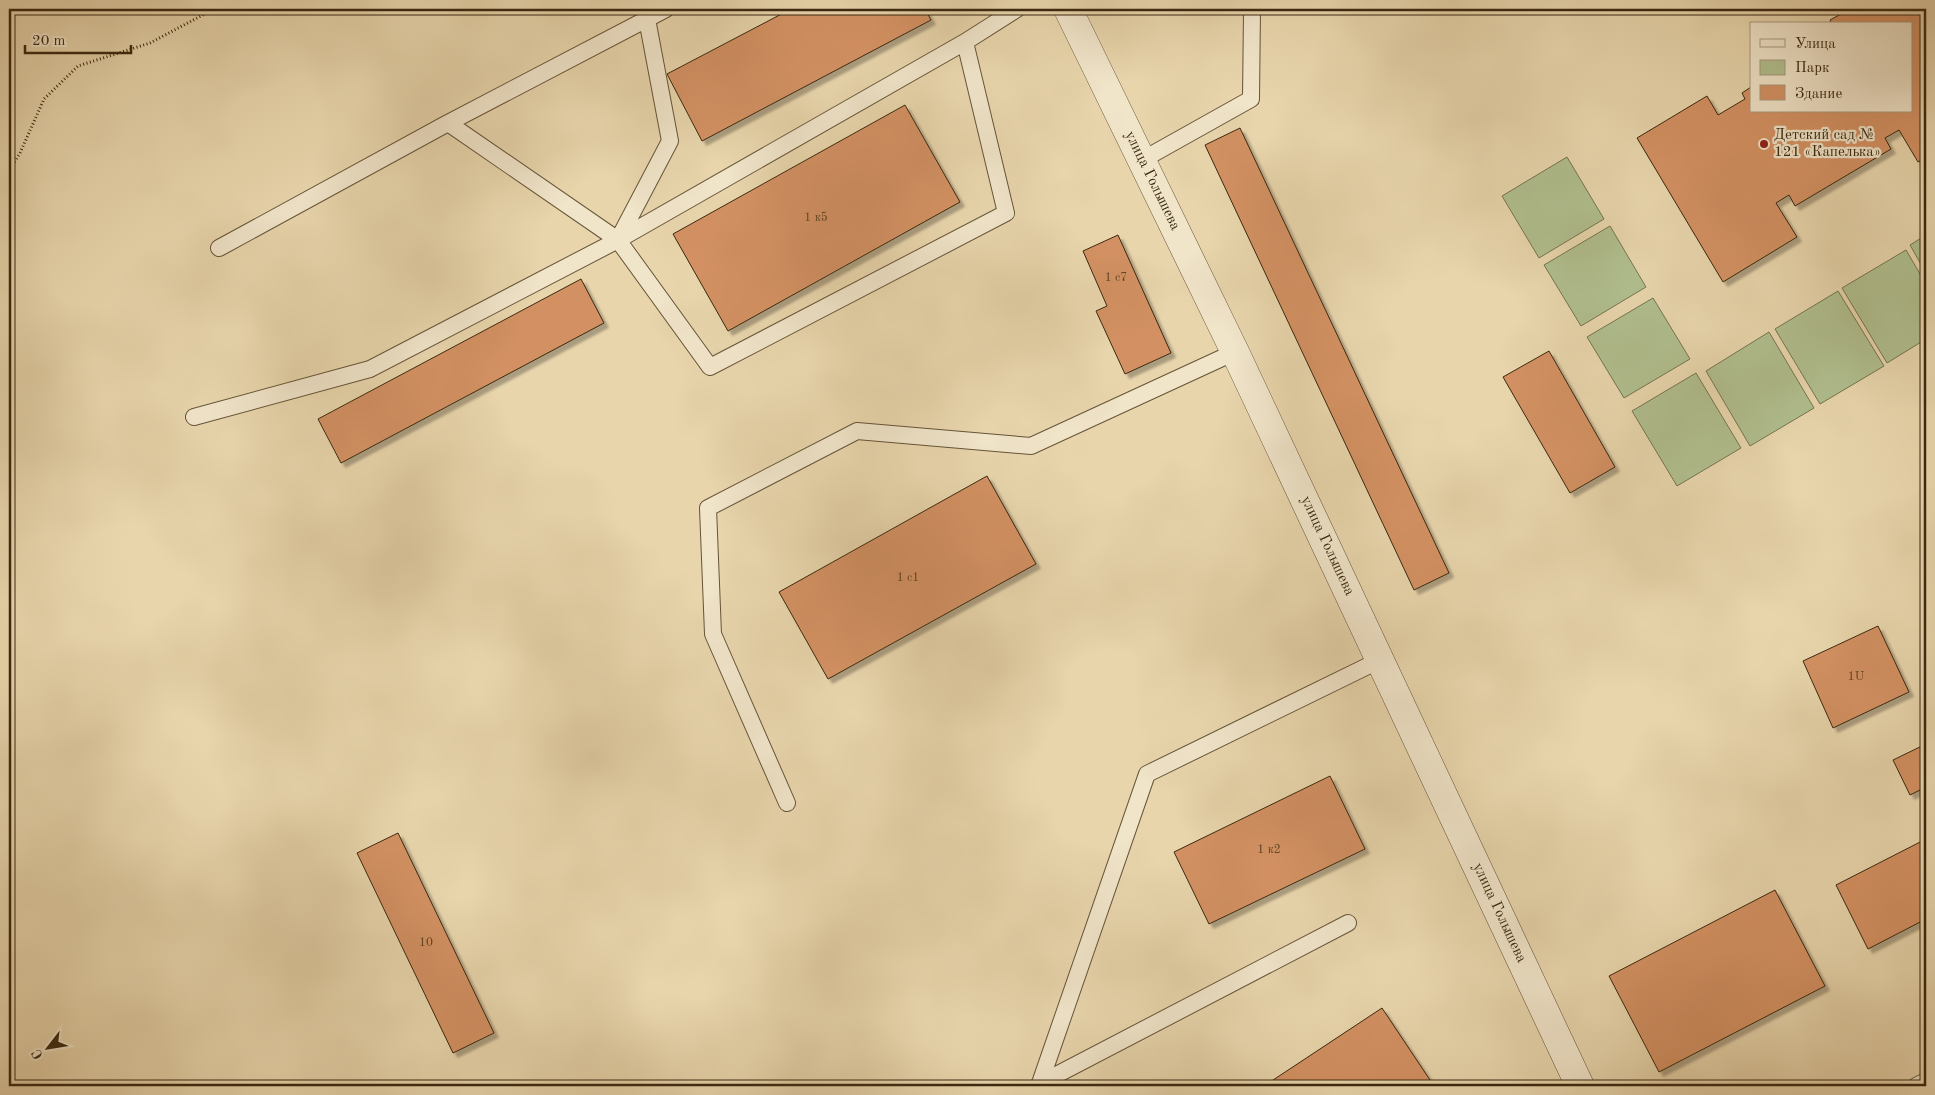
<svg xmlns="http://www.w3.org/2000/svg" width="1935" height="1095" font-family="'Old Standard TT',serif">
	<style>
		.green { fill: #b0be8e; stroke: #75744f }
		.building { fill: #d39164; stroke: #3a2910; filter: url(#shadow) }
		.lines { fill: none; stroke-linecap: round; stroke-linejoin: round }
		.service-casing { stroke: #665437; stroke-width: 18 }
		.minor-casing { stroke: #665437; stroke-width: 29 }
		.path { stroke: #3a2910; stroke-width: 3; stroke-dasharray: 1 2.5; stroke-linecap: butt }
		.service { stroke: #f0e4c9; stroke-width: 16 }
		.minor { stroke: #f0e4c9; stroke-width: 28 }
		.poi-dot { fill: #8f2418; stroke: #f0e4c9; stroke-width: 2 }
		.labels { text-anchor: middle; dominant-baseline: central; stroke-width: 4.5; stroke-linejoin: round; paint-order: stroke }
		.number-label { font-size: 12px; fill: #604325 }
		.poi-label { font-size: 15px; fill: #3a2910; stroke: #f0e4c9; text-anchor: start }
		.street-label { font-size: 15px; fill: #3a2910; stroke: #f0e4c9 }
	</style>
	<defs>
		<filter id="shadow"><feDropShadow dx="4.5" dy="4.5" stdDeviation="1" flood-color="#0004"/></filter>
	</defs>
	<rect width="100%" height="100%" fill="#e8d5ac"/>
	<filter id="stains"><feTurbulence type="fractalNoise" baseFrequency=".004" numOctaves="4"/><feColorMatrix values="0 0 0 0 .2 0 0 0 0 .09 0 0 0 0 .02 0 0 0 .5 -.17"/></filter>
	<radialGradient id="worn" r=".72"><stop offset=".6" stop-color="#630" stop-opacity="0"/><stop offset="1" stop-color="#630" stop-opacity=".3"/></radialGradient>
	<!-- green -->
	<path class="green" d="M1567,157L1604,219L1539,258L1502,196Z
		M1610,226L1646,287L1581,326L1544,265Z
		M1926,235V273L1910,245Z
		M1906,250L1926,284V339L1887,363L1842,288Z
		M1838,291L1884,366L1820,404L1775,329Z
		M1653,298L1690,359L1624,398L1587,337Z
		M1769,332L1814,408L1750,446L1706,371Z
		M1696,373L1741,448L1677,486L1632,411Z"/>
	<!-- building -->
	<path class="building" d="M791,9H925L931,20L702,141L667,74Z
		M1850,9H1917L1926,25V157L1918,162L1899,130L1885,138L1891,149L1795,206L1789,195L1776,203L1797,237L1723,282L1637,138L1707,96L1718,115L1745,99L1742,93L1751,87V111H1911V24H1832L1830,20Z
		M905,105L960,202L728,331L673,234Z
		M1240,128L1449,573L1414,590L1205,145Z
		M1118,235L1171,353L1125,374L1096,311L1107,306L1083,251Z
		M581,279L604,323L341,463L318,419Z
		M1549,351L1615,467L1570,493L1503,377Z
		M987,476L1036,564L828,679L779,592Z
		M1878,626L1909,692L1833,728L1803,661Z
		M1926,744V787L1910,795L1893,760Z
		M1330,776L1365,849L1209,924L1174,852Z
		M398,833L494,1033L453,1053L357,853Z
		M1926,839V919L1868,949L1836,885Z
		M1775,890L1825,986L1659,1072L1609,976Z
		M1382,1008L1434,1086H1264Z"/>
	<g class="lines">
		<!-- service casing -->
		<g class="service-casing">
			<path id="service" d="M647,19L666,9
				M1142,160L1251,99L1252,9
				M618,240L670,141L647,19L448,123L618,240L710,367L1006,213L965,42
				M219,248L448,123
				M194,417L370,369L618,240L965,42L1017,9
				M787,803L713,634L708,508L857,431L1031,446L1235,352
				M1039,1084L1348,923
				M1039,1086L1147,774L1380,660
				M1916,1086L1926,1081"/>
		</g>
		<!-- minor casing -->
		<g class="minor-casing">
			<path id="minor" d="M1068,9L1235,352L1580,1086"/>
		</g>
		<!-- path -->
		<path class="path" d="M9,171L20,153L44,99L78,66L150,43L214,9"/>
		<!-- service -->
		<use href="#service" class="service"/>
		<!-- minor -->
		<use href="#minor" class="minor"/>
	</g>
	<!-- markers -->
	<circle class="poi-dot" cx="1764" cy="144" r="5"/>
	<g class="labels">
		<!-- number labels -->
		<g class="number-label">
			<text x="816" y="218">1 к5</text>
			<text x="1116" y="278">1 с7</text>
			<text x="908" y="578">1 с1</text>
			<text x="1856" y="677">1U</text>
			<text x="1269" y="850">1 к2</text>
			<text x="426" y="943">10</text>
		</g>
		<!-- poi labels -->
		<g class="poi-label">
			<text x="1774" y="135">Детский сад №<tspan x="1774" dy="17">121 «Капелька»</tspan></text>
		</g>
		<!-- street labels -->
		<g class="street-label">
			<text transform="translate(1152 181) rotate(64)">улица Голышева</text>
			<text transform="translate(1327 546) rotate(65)">улица Голышева</text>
			<text transform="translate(1499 913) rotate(65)">улица Голышева</text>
		</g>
	</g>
	<!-- margin -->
	<rect width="1935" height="1095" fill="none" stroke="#e8d5ac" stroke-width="30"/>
	<rect x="10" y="10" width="1915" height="1075" fill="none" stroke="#3a2910" stroke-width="2.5"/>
	<rect x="15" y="15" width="1905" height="1065" fill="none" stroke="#3a2910"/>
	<!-- legend -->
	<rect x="1750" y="22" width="162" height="90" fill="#f0e4c9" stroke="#a7997f"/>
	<rect x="1760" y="39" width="25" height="8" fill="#f0e4c9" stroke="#a7997f"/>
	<text x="1795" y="48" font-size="15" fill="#3a2910">Улица</text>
	<rect x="1760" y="60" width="25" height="15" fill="#b0be8e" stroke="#a7997f"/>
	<text x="1795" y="72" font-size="15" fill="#3a2910">Парк</text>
	<rect x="1760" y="85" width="25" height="15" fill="#d39164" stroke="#a7997f"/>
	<text x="1795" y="98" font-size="15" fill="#3a2910">Здание</text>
	<!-- north arrow -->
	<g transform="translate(48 1048) rotate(239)" stroke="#f0e4c9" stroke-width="4" paint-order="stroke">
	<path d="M0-4L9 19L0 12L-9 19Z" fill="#3a2910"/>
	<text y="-8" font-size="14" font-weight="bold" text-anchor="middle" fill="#3a2910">С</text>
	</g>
	<!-- scale -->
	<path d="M25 45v8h106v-8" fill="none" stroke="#3a2910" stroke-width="2.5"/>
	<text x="32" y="45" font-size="15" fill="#3a2910" stroke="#f0e4c9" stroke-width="4" paint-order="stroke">20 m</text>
	<rect width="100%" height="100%" filter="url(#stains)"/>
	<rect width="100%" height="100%" fill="url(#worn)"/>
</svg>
